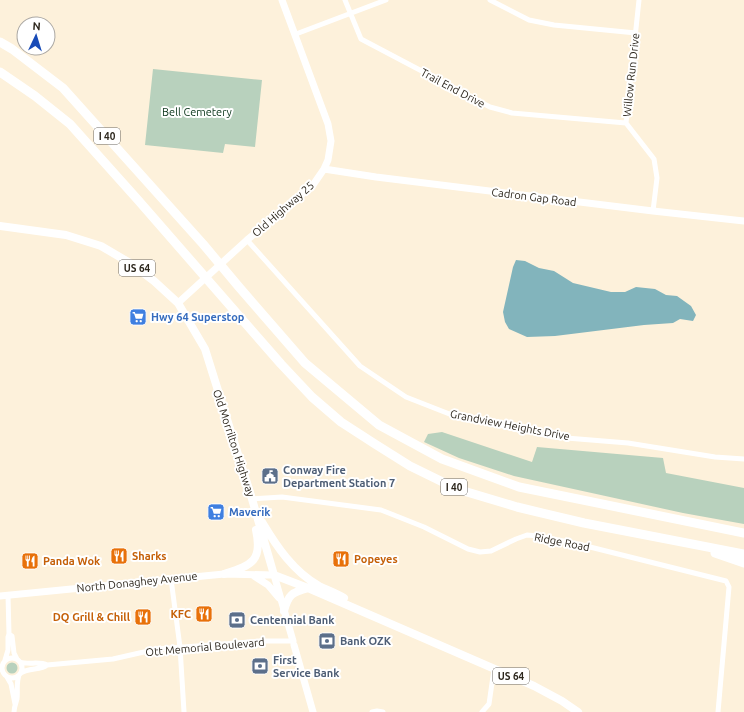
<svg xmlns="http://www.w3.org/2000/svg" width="744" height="712" font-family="Ubuntu,sans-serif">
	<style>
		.green { fill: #b8d1bd }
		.water { fill: #82b4bc }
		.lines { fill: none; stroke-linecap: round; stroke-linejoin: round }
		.street { stroke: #fff; stroke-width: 5 }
		.secondary { stroke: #fff; stroke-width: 7 }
		.primary { stroke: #fff; stroke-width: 8 }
		.highway { stroke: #fff; stroke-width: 9 }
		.labels { text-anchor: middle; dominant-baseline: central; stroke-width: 4; stroke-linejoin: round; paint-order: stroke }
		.shield { fill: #fff; stroke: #6b6760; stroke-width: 1 }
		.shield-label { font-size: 10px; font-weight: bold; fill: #2c261c }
		.street-label { font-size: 11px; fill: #2c261c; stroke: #fff }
		.park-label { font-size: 11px; fill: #083318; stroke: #fff }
		.shop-label { font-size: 11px; font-weight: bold; fill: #366cbe; stroke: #fff; text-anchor: start }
		.service-label { font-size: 11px; font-weight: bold; fill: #4e5e75; stroke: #fff; text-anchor: start }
		.food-label { font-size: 11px; font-weight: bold; fill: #c56008; stroke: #fff; text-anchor: start }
	</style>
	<rect width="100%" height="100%" fill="#fdf1db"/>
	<!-- green -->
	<path class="green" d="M153,69L262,80L255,147L225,144L223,153L145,145Z
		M442,432L532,462L537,447L663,458L666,473L744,488V524L683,513L514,476L459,458L424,442L428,434Z
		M6.5 668a5.5 5.5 0 1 1 11 0a5.5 5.5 0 1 1-11 0Z"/>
	<!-- water -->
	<path class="water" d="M516,260L525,261L539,268L554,271L573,283L611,292H625L636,287L655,289L666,295L677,296L691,306L696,315L693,321L680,319L673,323L644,325L555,336L527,337L509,329L505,322L503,312L513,267Z"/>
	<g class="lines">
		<!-- street -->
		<path class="street" d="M345,0L361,39L490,107L512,113L626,123
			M490,0L529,20L554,25L636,33
			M639,0L626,123L654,159L657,178L653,211
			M296,34L386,0
			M247,240L360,366L406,397L452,415L554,437L628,443L715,457L744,459
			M252,499L282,497L381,510L424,527L468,549L480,552L491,551L516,539L527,535L538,536L578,544L726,581L729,587L718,712
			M171,579L180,647L184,712
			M9,634L12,636L14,653L17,659
			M2 668a10 10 0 1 1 20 0a10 10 0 1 1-20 0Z
			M5,660L8,650V637L9,634L8,595
			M20,662C28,665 40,661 47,665
			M21,673C29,668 41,670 47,665L113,659L157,649L261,641H293L294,644
			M7,677L11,684L15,704
			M14,712C14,707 16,703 17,699C18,691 16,684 19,675
			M372,712L377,711L383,712
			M482,712L489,704L494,669"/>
		<!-- secondary -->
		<path class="secondary" d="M324,169L376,177L653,211L744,221
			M178,303L247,240L313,185L324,169L328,160L331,141L328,124L282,0
			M254,576L268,585L279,598
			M0,596L224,574L274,575L293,641
			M294,645L313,712"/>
		<!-- primary -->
		<path class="primary" d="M0,226L66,235L101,246L130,263L154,281L178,303L205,349L252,499L274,575L308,588L534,686L562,701L578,712
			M262,522C277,547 293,571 319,586C327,590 336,593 344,598
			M224,574C251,565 263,562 256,530
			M284,611C288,595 292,592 308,588"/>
		<!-- highway -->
		<path class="highway" d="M0,42L12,49L63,88L203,244L239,287L305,363L379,425L442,459L519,487L744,533
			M0,72L35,96L70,124L138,200L281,364L312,397L341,422L375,444L410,466L457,489L517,507L584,523L744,554
			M715,553L744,563"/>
	</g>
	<!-- icons -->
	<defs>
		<g id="supermarket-square" transform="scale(0.9)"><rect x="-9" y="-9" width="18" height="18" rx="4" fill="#3f7fe0" stroke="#fff"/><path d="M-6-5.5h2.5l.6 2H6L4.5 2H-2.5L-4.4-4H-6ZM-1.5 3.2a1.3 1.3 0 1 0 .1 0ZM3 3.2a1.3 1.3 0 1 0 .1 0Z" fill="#fff"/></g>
		<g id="civic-square" transform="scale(0.9)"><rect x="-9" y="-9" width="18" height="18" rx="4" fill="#5c6f8a" stroke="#fff"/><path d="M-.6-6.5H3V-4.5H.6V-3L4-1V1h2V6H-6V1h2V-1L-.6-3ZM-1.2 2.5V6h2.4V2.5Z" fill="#fff"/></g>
		<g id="restaurant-square" transform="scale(0.9)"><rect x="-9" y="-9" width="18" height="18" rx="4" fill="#e8710a" stroke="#fff"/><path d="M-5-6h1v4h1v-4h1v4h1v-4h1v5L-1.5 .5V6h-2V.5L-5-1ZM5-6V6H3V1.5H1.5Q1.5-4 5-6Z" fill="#fff"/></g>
		<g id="bank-square" transform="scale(0.9)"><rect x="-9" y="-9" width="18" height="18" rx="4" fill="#5c6f8a" stroke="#fff"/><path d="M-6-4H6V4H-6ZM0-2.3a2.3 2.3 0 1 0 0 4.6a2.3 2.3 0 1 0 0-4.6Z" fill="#fff"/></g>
	</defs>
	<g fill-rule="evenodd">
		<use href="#supermarket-square" x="138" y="317"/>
		<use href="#civic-square" x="270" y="476"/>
		<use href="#supermarket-square" x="216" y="512"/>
		<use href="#restaurant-square" x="119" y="556"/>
		<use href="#restaurant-square" x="341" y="559"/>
		<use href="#restaurant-square" x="30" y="561"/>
		<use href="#restaurant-square" x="204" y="614"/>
		<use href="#restaurant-square" x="143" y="617"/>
		<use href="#bank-square" x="237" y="620"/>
		<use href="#bank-square" x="327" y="641"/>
		<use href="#bank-square" x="260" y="666"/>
	</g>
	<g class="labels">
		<!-- shield labels -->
		<g class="shield">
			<rect x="94" y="128" width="26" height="16" rx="3"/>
			<rect x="119" y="260" width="36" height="16" rx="3"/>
			<rect x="441" y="479" width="26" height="16" rx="3"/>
			<rect x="493" y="668" width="36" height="16" rx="3"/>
		</g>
		<g class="shield-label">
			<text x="107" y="136">I 40</text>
			<text x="137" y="268">US 64</text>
			<text x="454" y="487">I 40</text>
			<text x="511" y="676">US 64</text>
		</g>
		<!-- street labels -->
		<g class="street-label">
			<text transform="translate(631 75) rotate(-84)">Willow Run Drive</text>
			<text transform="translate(453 88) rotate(28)">Trail End Drive</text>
			<text transform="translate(534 197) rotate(7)">Cadron Gap Road</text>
			<text transform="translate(283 209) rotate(-41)">Old Highway 25</text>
			<text transform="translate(510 425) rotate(11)">Grandview Heights Drive</text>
			<text transform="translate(234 443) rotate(72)">Old Morrilton Highway</text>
			<text transform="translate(562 542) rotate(11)">Ridge Road</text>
			<text transform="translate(137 582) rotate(-6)">North Donaghey Avenue</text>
			<text transform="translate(205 647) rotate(-5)">Ott Memorial Boulevard</text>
		</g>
		<!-- park labels -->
		<g class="park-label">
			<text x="197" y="112">Bell Cemetery</text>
		</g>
		<!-- shop labels -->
		<g class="shop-label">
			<text x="151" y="317">Hwy 64 Superstop</text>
			<text x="229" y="512">Maverik</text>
		</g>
		<!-- service labels -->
		<g class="service-label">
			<text x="283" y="470">Conway Fire<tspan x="283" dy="13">Department Station 7</tspan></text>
			<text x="250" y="620">Centennial Bank</text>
			<text x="340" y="641">Bank OZK</text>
			<text x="273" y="660">First<tspan x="273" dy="13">Service Bank</tspan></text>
		</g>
		<!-- food labels -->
		<g class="food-label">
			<text x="132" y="556">Sharks</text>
			<text x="354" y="559">Popeyes</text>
			<text x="43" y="561">Panda Wok</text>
			<text x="191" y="614" text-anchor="end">KFC</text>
			<text x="130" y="617" text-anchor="end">DQ Grill &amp; Chill</text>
		</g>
	</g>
	<!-- north arrow -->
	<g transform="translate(36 36) rotate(4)"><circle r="19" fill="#ffffff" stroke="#aba8a4"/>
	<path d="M0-3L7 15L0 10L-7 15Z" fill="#184bb7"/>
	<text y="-6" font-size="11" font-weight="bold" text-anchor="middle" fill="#2c261c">N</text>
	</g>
</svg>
